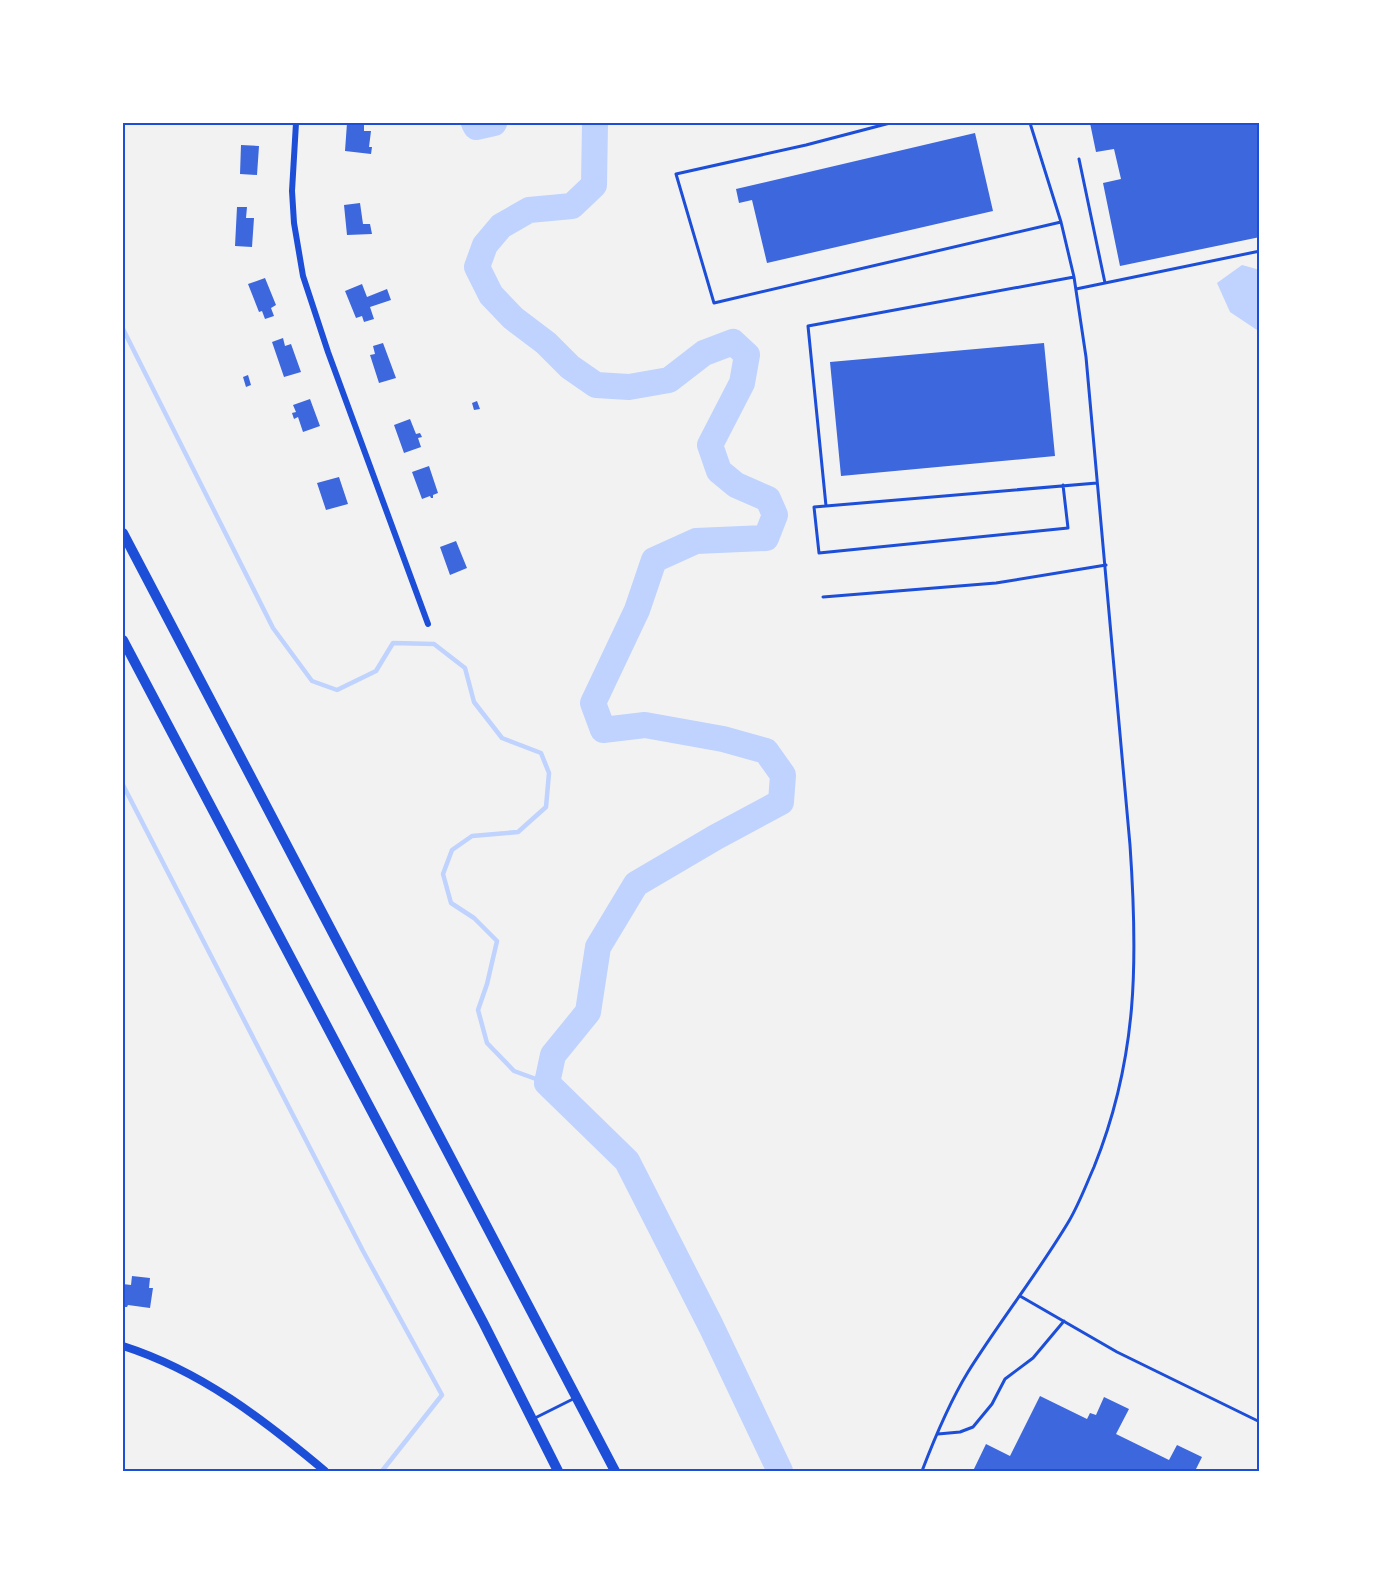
<svg xmlns="http://www.w3.org/2000/svg" width="1383" height="1594" font-family="Overpass,sans-serif">
	<style>
		.water { fill: #bfd3fe }
		.lines { fill: none; stroke-linecap: round; stroke-linejoin: round }
		.stream { stroke: #bfd3fe; stroke-width: 4.5 }
		.river { stroke: #bfd3fe; stroke-width: 26 }
		.building { fill: #3d67dc }
		.service { stroke: #1d4ed8; stroke-width: 3 }
		.minor { stroke: #1d4ed8; stroke-width: 6 }
		.tertiary { stroke: #1d4ed8; stroke-width: 8 }
		.motorway { stroke: #1d4ed8; stroke-width: 10 }
		.neatline { fill: none; stroke: #1d4ed8; stroke-width: 2 }
	</style>
	<rect width="100%" height="100%" fill="#f2f2f2"/>
	<!-- water -->
	<path class="water" d="M1242,265L1260,270V332L1230,312L1217,283Z"/>
	<g class="lines">
		<!-- stream -->
		<path class="stream" d="M123,329L273,628L312,681L337,690L376,671L393,643L434,644L465,668L474,702L502,738L541,753L549,773L546,807L518,832L472,836L452,850L443,874L451,903L474,918L497,941L487,984L478,1010L487,1043L514,1071L547,1083
			M123,785L363,1251L442,1395L382,1471"/>
		<!-- river -->
		<path class="river" d="M474,123L476,127L494,123
			M595,123L594,185L572,206L529,210L501,226L485,245L477,267L491,295L513,318L546,343L570,367L596,385L629,387L669,380L704,353L733,342L747,355L742,383L710,445L719,471L736,485L768,499L775,515L766,538L696,541L654,560L637,610L593,703L603,730L645,725L723,739L766,751L783,775L781,802L716,837L636,884L598,947L588,1012L553,1055L547,1083L627,1161L711,1326L780,1471"/>
	</g>
	<!-- building -->
	<path class="building" d="M347,123L364,125V131H371L369,147H372L371,154L345,151Z
		M1090,123H1260V237L1120,266L1103,183L1121,179L1114,149L1096,152Z
		M975,133L993,211L767,263L752,200L739,203L736,189Z
		M241,145L259,146L257,175L240,174Z
		M360,203L363,224H370L372,234L347,235L344,205Z
		M237,207H247L246,218H254L252,247L235,246Z
		M265,278L276,305L271,308L274,316L265,319L262,311L259,312L248,284Z
		M362,284L367,297L387,289L391,300L370,307L374,319L364,322L362,316L356,318L345,291Z
		M283,338L285,346L291,344L301,372L284,377L272,342Z
		M383,343L396,378L379,383L370,355L375,354L373,346Z
		M1044,343L1055,456L841,476L830,362Z
		M248,375L251,385L246,387L243,377Z
		M310,399L320,426L303,432L298,417L294,419L292,413L296,412L293,405Z
		M477,401L480,409L474,410L472,403Z
		M410,419L416,434L420,433L422,437L418,438L421,447L404,453L394,425Z
		M429,466L438,493L433,495V498H431L430,496L422,499L412,472Z
		M339,477L348,504L326,510L317,483Z
		M456,541L467,568L450,575L440,547Z
		M132,1276L150,1278L149,1288H153L150,1308L128,1305L127,1307H123V1284L131,1285Z
		M1040,1396L1087,1419L1090,1413L1096,1415L1104,1397L1129,1409L1116,1434L1169,1460L1177,1445L1202,1457L1196,1469L1199,1471H973L986,1444L1010,1456Z"/>
	<g class="lines">
		<!-- service -->
		<path class="service" d="M890,123L806,145L676,174L714,303L1061,222
			M1079,159L1105,283
			M1074,277L808,326L826,506L1097,483
			M1076,289L1260,251
			M826,506L814,507L819,553L1068,528L1063,485
			M823,597L996,583L1106,565
			M1020,1296L1117,1352L1260,1422
			M533,1419L573,1399
			M938,1434L960,1432L973,1427L992,1404L1005,1379L1033,1358L1064,1321
			M922,1471C935,1437 949,1403 968,1372C1000,1321 1038,1273 1069,1221C1079,1204 1086,1185 1094,1167C1138,1058 1138,960 1130,845L1086,357L1074,277L1061,222L1030,123"/>
		<!-- minor -->
		<path class="minor" d="M296,123L292,191L294,223L303,276L328,352L428,624"/>
		<!-- tertiary -->
		<path class="tertiary" d="M123,1346C201,1371 263,1419 325,1471"/>
		<!-- motorway -->
		<path class="motorway" d="M123,533L615,1471
			M123,640L483,1322L558,1471"/>
	</g>
	<!-- border -->
	<rect width="1383" height="1594" fill="none" stroke="#ffffff" stroke-width="249"/>
	<rect x="124" y="124" width="1134" height="1346" class="neatline"/>
</svg>
